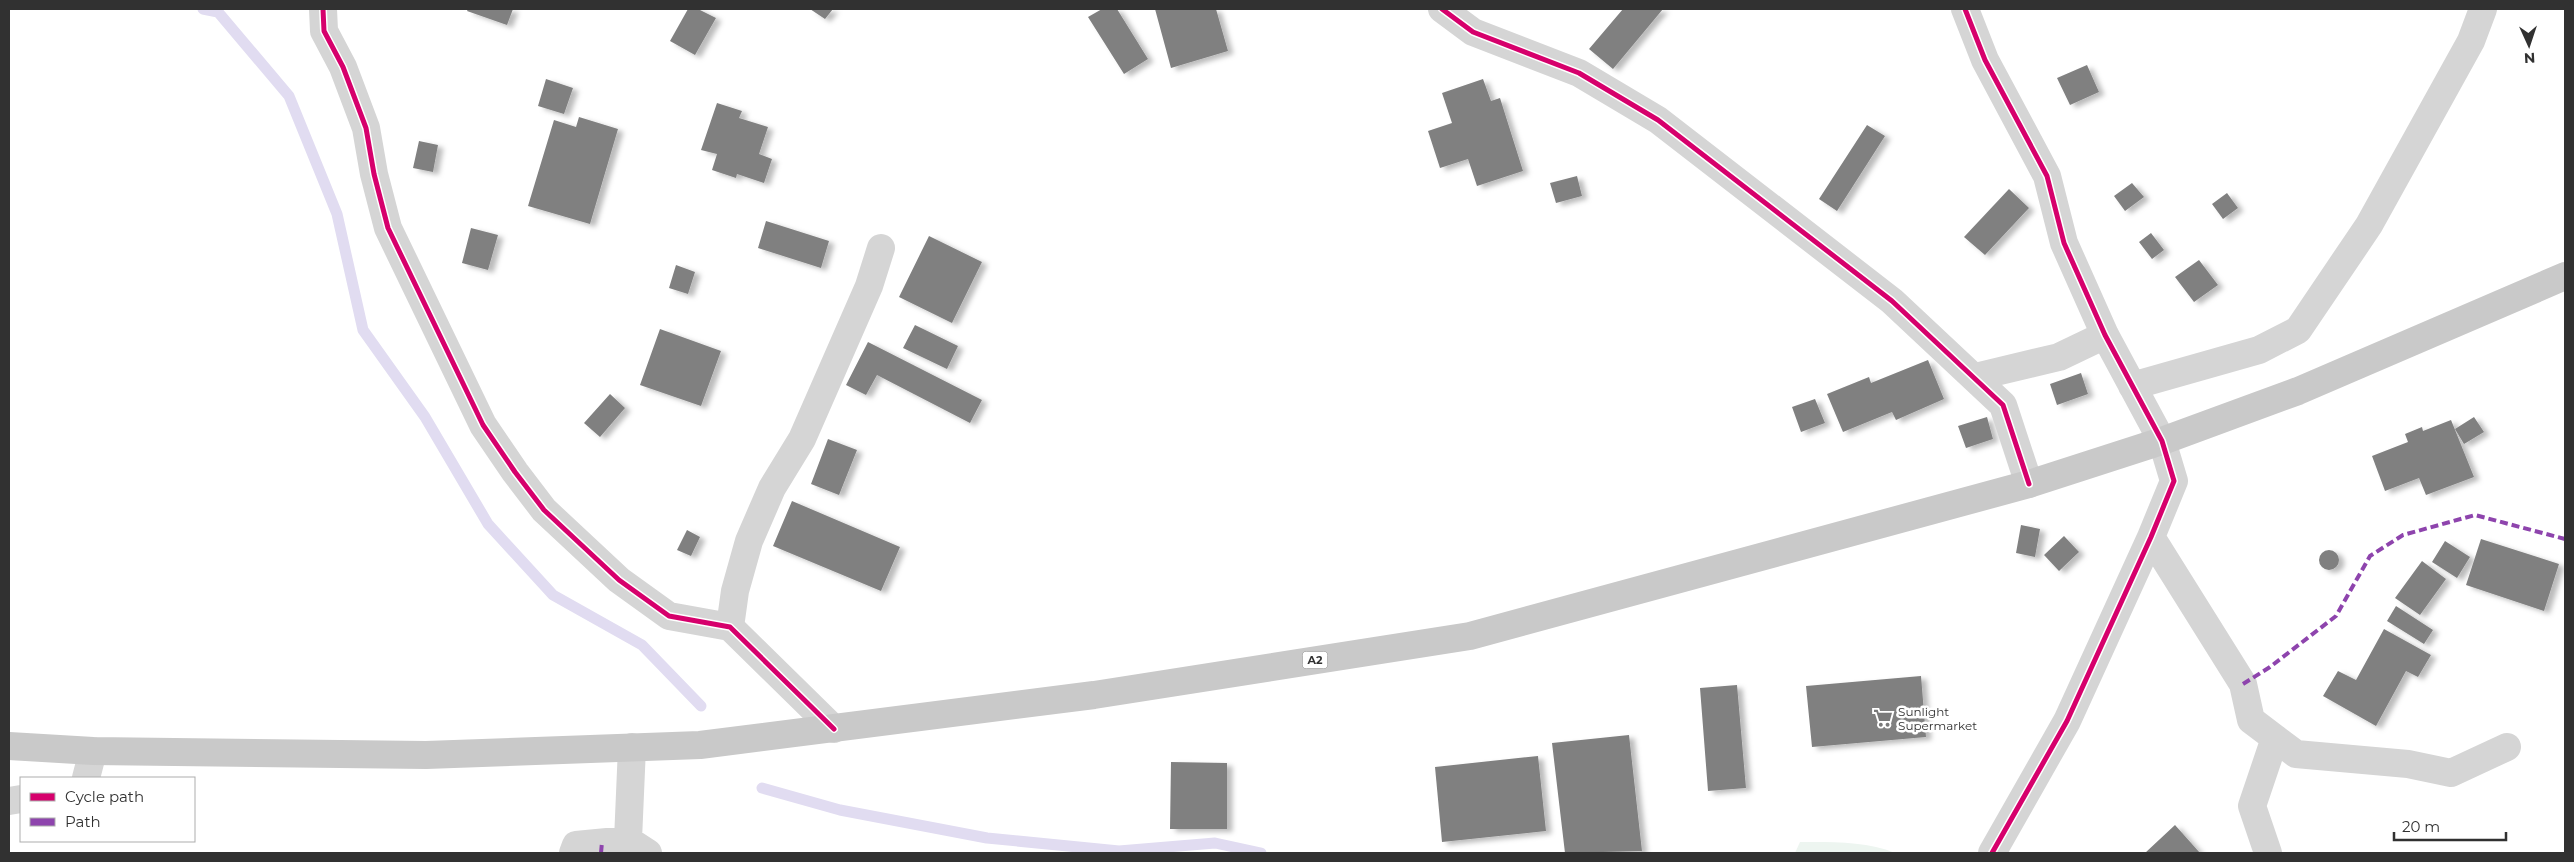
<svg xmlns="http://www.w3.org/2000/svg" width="2574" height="862" font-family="Montserrat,sans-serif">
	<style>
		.green { fill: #edf5f0 }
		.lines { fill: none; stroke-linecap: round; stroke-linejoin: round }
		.stream { stroke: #e1dcf1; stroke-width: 11 }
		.building { fill: #808080; filter: url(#shadow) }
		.minor { stroke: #d5d5d5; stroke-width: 28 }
		.major { stroke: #c9c9c9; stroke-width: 28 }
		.quiet { stroke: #8e44ad; stroke-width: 4; stroke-dasharray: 8 4; stroke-linecap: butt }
		.cycleway-casing { stroke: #fff; stroke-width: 8 }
		.cycleway { stroke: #d6006c; stroke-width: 5 }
		.labels { text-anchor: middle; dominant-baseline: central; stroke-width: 5; stroke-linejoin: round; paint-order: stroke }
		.shield { fill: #fff; stroke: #6f6f6f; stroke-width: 1 }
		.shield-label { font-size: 11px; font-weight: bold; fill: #313131 }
		.poi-label { font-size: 12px; fill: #313131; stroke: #fff; text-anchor: start }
	</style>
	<defs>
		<filter id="shadow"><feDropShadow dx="5.5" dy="3" stdDeviation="2.5" flood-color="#0004"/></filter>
	</defs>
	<rect width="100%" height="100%" fill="#fff"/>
	<!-- green -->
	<path class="green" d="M1800,842C1831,842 1867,841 1895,853H1795Z"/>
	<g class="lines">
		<!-- stream -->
		<path class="stream" d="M203,9L218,12L289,96L337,214L363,330L425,417L488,524L553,595L642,645L701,706
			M762,788L840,810L987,838L1119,851L1215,843L1261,853"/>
	</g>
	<!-- building -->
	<path class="building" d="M468,9H513L507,25L467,11Z
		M688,9H698L716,18L695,55L670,41Z
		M810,9H833L825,19Z
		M1102,9H1117L1148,59L1124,74L1088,17Z
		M1155,9H1216L1228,51L1171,68Z
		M1623,9H1663L1613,69L1589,49Z
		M2087,65L2099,92L2070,105L2057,78Z
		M546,79L573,88L564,114L538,106Z
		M1483,79L1491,101L1500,98L1523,171L1477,186L1468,159L1440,168L1428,131L1452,123L1442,93Z
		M717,103L742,111L739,118L768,127L759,154L772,159L764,183L737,174L736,178L712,170L717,154L701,150Z
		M579,117L618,129L590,224L528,206L554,120L576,127Z
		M1867,125L1885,136L1837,211L1819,199Z
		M419,141L438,145L433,172L413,168Z
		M1577,176L1582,196L1556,203L1550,183Z
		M2132,183L2144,197L2125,211L2114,196Z
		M2009,189L2029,208L1985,255L1964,237Z
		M2227,193L2238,208L2223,219L2212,204Z
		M766,221L829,241L821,268L758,248Z
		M471,228L498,235L488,270L462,263Z
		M2151,233L2164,250L2152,259L2139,242Z
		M929,236L982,262L952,323L899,297Z
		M2199,260L2218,285L2194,302L2175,277Z
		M676,265L695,272L688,294L669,288Z
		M915,325L958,346L947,369L903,348Z
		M660,329L721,351L701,406L640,385Z
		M868,342L982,400L970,423L877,375L866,395L846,385Z
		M1928,360L1944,399L1896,420L1892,412L1843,432L1827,394L1869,377L1871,383Z
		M2081,373L2088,394L2057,405L2050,384Z
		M610,394L625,408L600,437L584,423Z
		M1815,399L1825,423L1801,432L1792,407Z
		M1987,417L1993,439L1966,448L1958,426Z
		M2474,417L2484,432L2464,444L2455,429Z
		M2451,420L2474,477L2426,495L2419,478L2385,491L2372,456L2408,442L2405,434L2422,427L2423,431Z
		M828,439L857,450L839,495L811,484Z
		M792,501L900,547L881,591L773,546Z
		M2021,525L2040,529L2035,557L2016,553Z
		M687,530L700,537L691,556L677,550Z
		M2064,536L2079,552L2059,571L2044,555Z
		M2481,539L2559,564L2544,611L2466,585Z
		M2445,541L2470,557L2457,578L2432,562Z
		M2319 560a10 10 0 1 1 20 0a10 10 0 1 1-20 0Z
		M2422,561L2446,579L2420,615L2395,598Z
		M2396,606L2433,630L2424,644L2387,621Z
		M2384,629L2431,655L2418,677L2406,671L2376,726L2323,696L2338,671L2356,680Z
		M1921,676L1926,737L1812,747L1806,686Z
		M1737,685L1746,788L1708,791L1700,688Z
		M1629,735L1642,851L1565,853L1552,743Z
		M1538,756L1546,831L1442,842L1435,767Z
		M1171,762L1227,763V829H1170Z
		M2175,825L2200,853H2145Z"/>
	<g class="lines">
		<!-- minor -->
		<path class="minor" d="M323,9L324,31L343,67L366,128L374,174L388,228L483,425L515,472L544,510L619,580L669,616L730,627L834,729
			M1442,9L1473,32L1579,73L1658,120L1892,301L2003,405L2029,484
			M1965,9L1985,60L2047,176L2064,243L2105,335L2162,441L2174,481L2151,537L2067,721L1992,853
			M1975,377L2059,357L2105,335
			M2132,386L2259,350L2298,330L2369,225L2471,41L2483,9
			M2151,537L2243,684L2251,720L2296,754L2408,764L2451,773L2507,747
			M730,627L735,591L749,541L772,488L802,439L869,286L881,248
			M632,747L628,840L648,853
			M86,778L93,751
			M9,801L21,799
			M573,853L576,845L628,840
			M2268,853L2252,806L2275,738"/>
		<!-- major -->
		<path class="major" d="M9,746L93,751L426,755L700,745L1094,695L1470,636L2029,484L2162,441L2298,391L2565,276"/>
		<!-- quiet -->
		<path class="quiet" d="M2243,684L2270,667L2336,616L2370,556L2403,535L2475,515L2565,539
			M601,853L602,842"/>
		<!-- cycleway casing -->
		<g class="cycleway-casing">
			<path id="cycleway" d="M323,9L324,31L343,67L366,128L374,174L388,228L483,425L515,472L544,510L619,580L669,616L730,627L834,729
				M1442,9L1473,32L1579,73L1658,120L1892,301L2003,405L2029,484
				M1965,9L1985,60L2047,176L2064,243L2105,335L2162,441L2174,481L2151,537L2067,721L1992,853"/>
		</g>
		<!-- cycleway -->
		<use href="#cycleway" class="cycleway"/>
	</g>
	<!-- icons -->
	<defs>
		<g id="supermarket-bare" transform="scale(1.5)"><path d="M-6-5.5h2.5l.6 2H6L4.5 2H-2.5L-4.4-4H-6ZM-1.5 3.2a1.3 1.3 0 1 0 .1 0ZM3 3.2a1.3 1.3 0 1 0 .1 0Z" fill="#797979" stroke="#fff" stroke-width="2.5" paint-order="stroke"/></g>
	</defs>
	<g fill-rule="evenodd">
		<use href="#supermarket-bare" x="1883" y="718"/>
	</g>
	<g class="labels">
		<!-- shield labels -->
		<rect class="shield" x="1302.5" y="651.5" width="25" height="17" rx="4"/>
		<g class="shield-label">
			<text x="1315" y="660">A2</text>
		</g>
		<!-- poi labels -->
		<g class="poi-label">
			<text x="1898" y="711">Sunlight<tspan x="1898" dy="14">Supermarket</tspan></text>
		</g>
	</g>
	<!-- border -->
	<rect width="2574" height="862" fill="none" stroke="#313131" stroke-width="20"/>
	<!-- legend -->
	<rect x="20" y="777" width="175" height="65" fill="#ffffff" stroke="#adadad"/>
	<rect x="30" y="793" width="25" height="8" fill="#d6006c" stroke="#adadad"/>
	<text x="65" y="802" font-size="15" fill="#313131">Cycle path</text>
	<rect x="30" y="818" width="25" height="8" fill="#8e44ad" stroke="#adadad"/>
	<text x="65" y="827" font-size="15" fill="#313131">Path</text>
	<!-- north arrow -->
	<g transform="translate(2529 45) rotate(177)" stroke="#ffffff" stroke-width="4" paint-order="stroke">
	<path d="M0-4L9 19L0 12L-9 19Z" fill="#313131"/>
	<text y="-8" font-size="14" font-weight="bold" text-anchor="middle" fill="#313131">N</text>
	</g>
	<!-- scale -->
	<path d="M2394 832v8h112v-8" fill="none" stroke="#313131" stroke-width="2.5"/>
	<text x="2402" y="832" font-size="15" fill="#313131" stroke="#ffffff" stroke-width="4" paint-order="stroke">20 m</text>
</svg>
